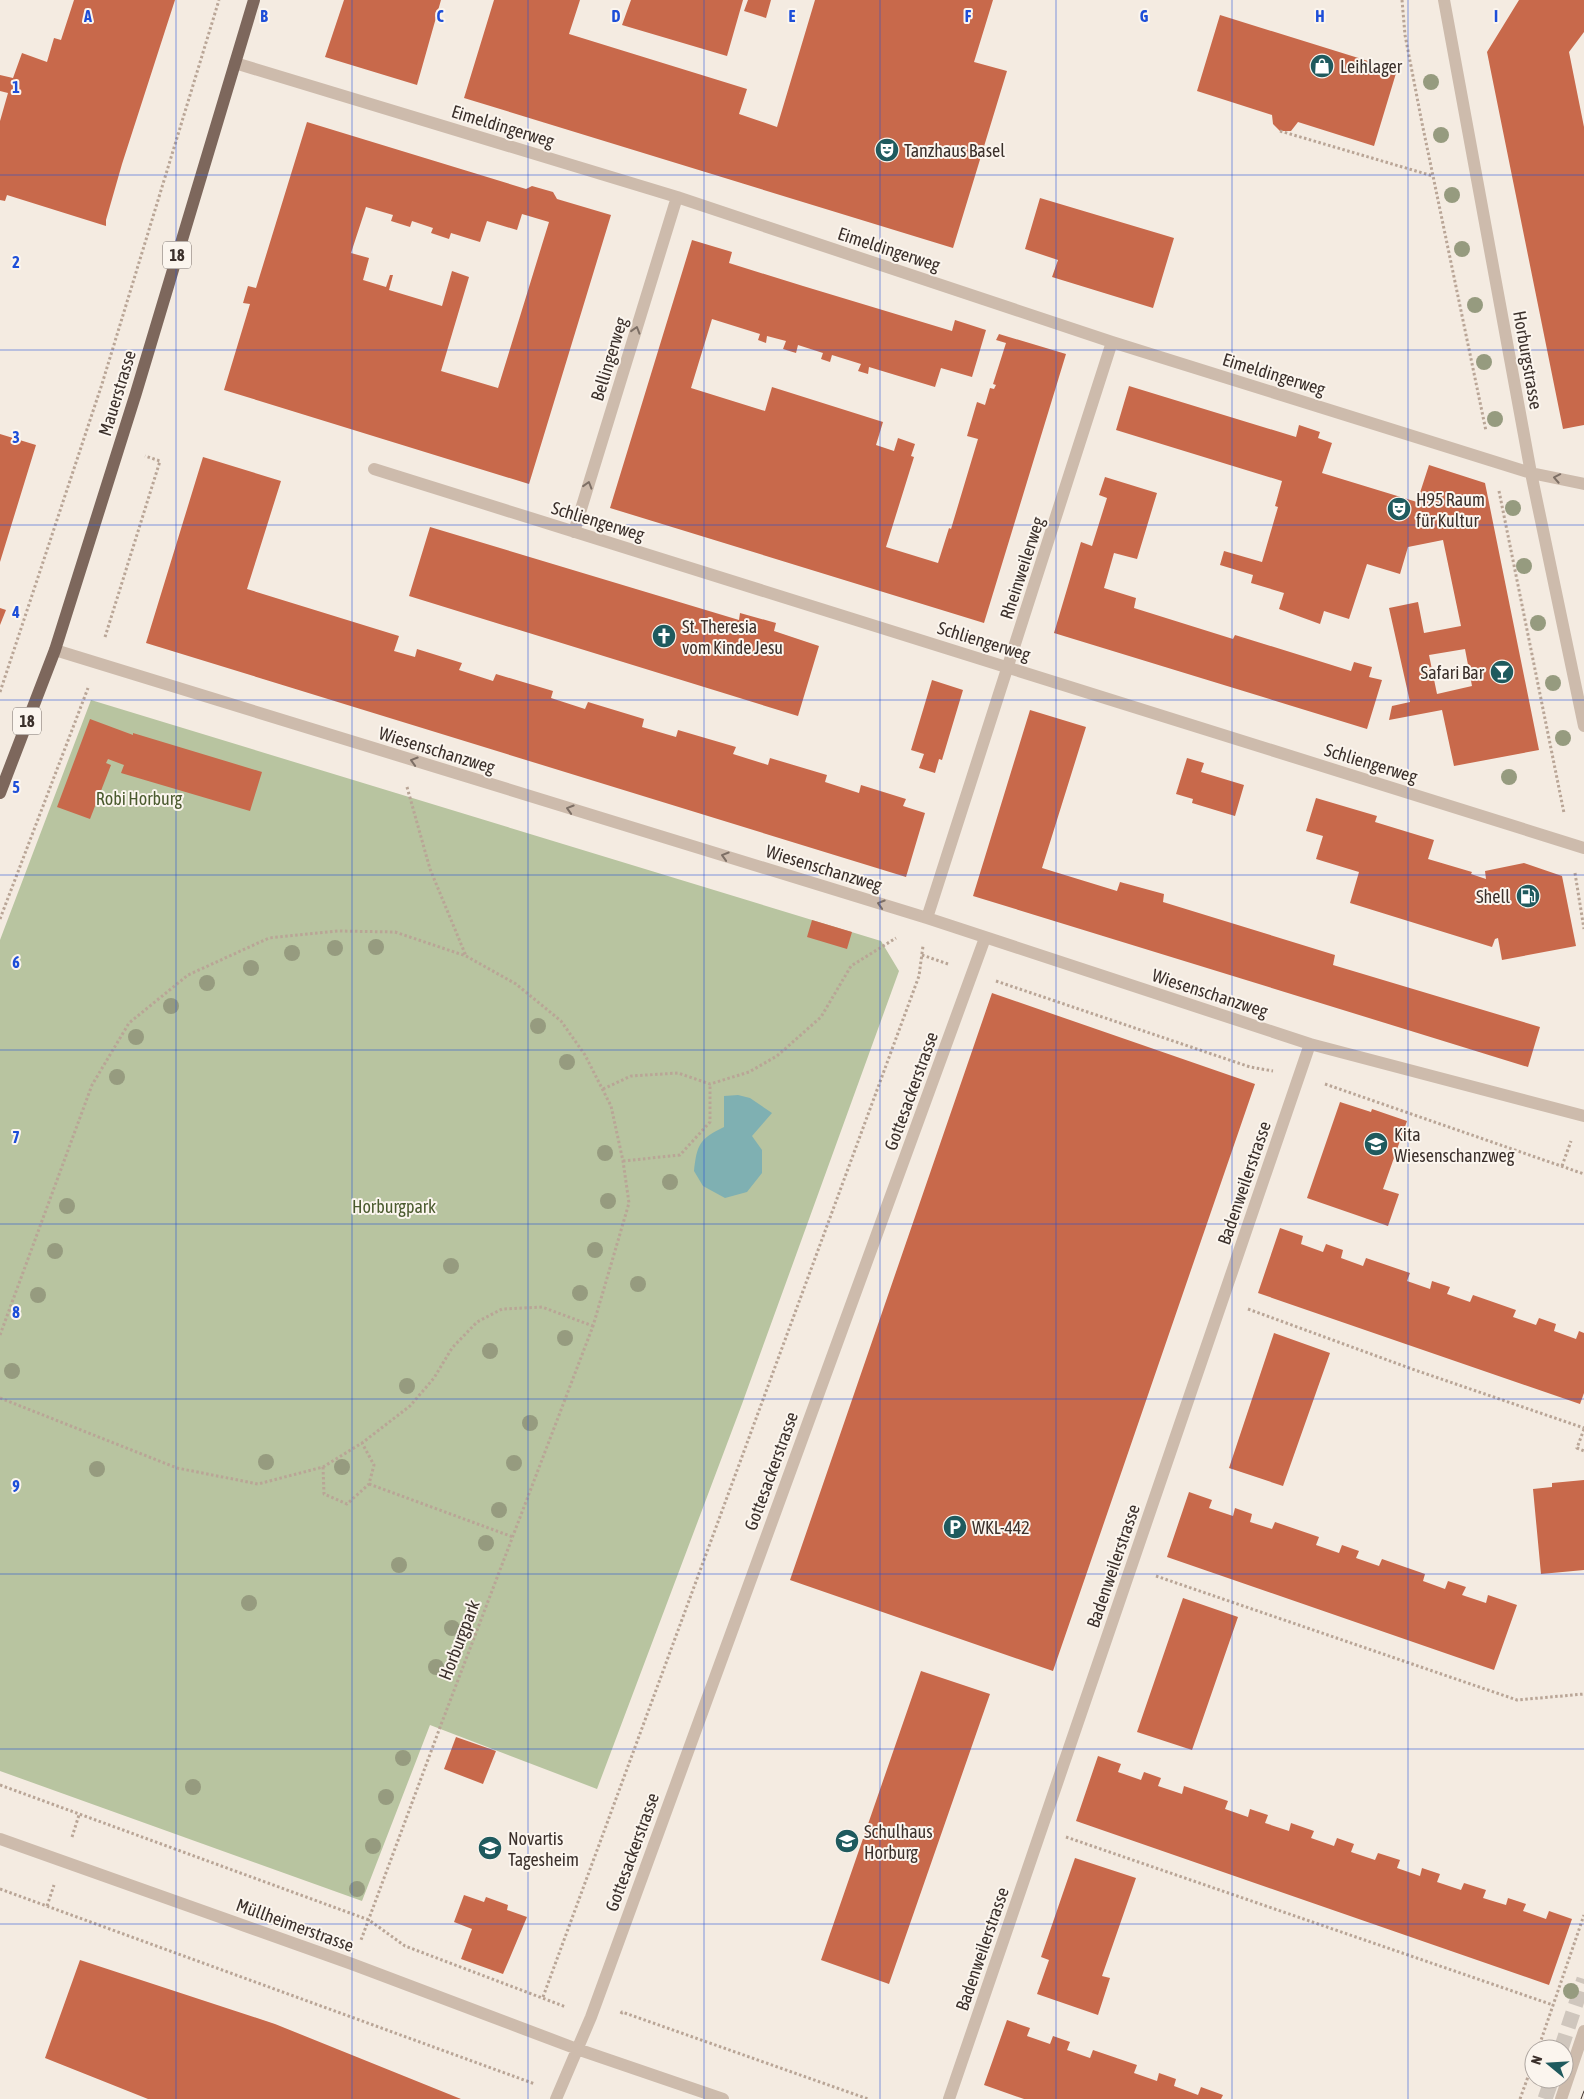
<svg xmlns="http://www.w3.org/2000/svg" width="1584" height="2099" font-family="'Asap Condensed',sans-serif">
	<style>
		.green { fill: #b8c4a0 }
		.water { fill: #7fb0b2 }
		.building { fill: #c8694b; fill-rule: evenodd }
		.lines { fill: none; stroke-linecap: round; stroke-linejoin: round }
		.motorway-tunnel { stroke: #cfc6bd; stroke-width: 15; stroke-dasharray: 15 8; stroke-linecap: butt }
		.path { stroke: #b9a596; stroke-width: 3; stroke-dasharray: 2.5 2.5; stroke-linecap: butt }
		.minor { stroke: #cdbbac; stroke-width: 12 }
		.primary { stroke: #7d675c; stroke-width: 12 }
		.tram { stroke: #3b302b; stroke-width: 1 }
		.tree { fill: #969b7f }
		.oneway { stroke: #7d6f65 }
		.grid { fill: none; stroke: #1d4ed8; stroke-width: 1; stroke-opacity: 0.55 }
		.labels { text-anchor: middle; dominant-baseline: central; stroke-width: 4; stroke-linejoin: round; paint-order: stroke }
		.shield { fill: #fbf5ee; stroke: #756b66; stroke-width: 1 }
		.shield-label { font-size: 16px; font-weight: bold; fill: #3b302b }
		.poi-label { font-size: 18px; fill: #3b302b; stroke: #fbf5ee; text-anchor: start }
		.street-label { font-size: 18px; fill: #3b302b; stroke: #fbf5ee }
		.park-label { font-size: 18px; fill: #4a5a2e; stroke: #fbf5ee }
		.grid-label { font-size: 16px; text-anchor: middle; font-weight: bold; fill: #1d4ed8; stroke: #fbf5ee; stroke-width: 4; stroke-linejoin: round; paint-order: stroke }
	</style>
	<rect width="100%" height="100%" fill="#f4ebe1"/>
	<!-- green -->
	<path class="green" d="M91,700L881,941L899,971L742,1404L597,1789L430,1725L362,1901L0,1771V940Z"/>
	<!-- water -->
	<path class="water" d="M738,1095L750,1098L772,1113L752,1136L762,1150V1173L747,1192L725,1198L703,1186L694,1171C697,1145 699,1139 724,1127V1096Z"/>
	<!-- building -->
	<path class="building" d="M74,0H175L122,164L106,220V226L7,195L5,201L0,200V121L8,93L0,91V75L13,78L22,53L47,62L54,38L61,40Z
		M344,0H441L417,85L325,57Z
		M494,0H580L569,34L747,89L739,114L777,127L815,0H993L974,62L1007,71L953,248L464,98Z
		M631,0H743L727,56L622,25Z
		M748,0H771L766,18L744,11Z
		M1519,0H1584V32L1569,52L1584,127V425L1563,429L1487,52Z
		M1220,15L1397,70L1374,146L1298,122L1291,131H1280L1273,124L1272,115L1197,91Z
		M307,122L526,189L532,186L553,192L557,199L611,215L529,484L224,390L250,304L243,303L248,286L256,288ZM366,207L393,215L391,221L410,227L412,221L433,228L431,233L449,239L451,233L480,242L487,221L517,230L522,214L549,222L498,388L441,371L469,277L452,271L442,306L389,290L393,275H390L386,287L363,280L369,258L351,253Z
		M1040,198L1174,238L1153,308L1052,277L1058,260L1025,249Z
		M692,240L732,252L729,263L803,286L952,331L955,320L986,330L972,377L941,368L935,387L869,367L868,374L858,371L861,364L832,355L830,362L821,359L823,353L798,345L796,353L783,349L786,341L767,336L766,343L758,340L760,334L712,319L691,388L765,411L772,387L883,422L876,445L894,451L898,438L915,444L911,456L914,457L886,547L938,563L949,528L951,529L978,439L967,436L977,402L985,405L990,388L994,389L996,385L993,384L1006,343L996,340L999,334L1066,354L984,623L610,508Z
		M1129,386L1296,437L1299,425L1320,432L1318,438L1332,443L1322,473L1417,502L1429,465L1485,483L1539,750L1454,766L1442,710L1389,720L1392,706L1410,702L1389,608L1418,602L1424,633L1461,626L1443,540L1408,547L1400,574L1367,564L1349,619L1324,611L1320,624L1279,609L1284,593L1251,583L1253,575L1220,565L1224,551L1262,562L1278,507L1275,506L1282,481L1116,430ZM1465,649L1472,686L1437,694L1429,655Z
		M0,434L36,445L0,562Z
		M203,457L281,481L247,589L399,636L394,651L415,657L417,649L462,663L459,670L493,681L496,674L553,691L551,698L585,709L588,702L644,719L642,727L676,737L678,730L736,747L733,754L768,765L770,758L827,775L825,782L859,793L861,785L906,799L903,806L925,813L906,877L146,643Z
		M1105,477L1157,493L1137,559L1114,553L1104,588L1136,598L1134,608L1233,639L1235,635L1351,671L1354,662L1372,667L1369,677L1382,680L1367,729L1054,633L1081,542L1092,546L1107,498L1099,495Z
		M430,527L739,620L740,613L776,623L774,631L819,646L798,716L409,596Z
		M0,608L6,610L0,625Z
		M932,680L963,690L942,760L939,759L935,773L919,768L924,754L911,750Z
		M1030,710L1086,727L1042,868L1117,891L1120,882L1164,894L1163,902L1335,955L1333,965L1540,1027L1528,1067L973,896Z
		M90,719L133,735V733L262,772L250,811L121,773L124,765L108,759L106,763L111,765L90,819L57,807Z
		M1187,758L1204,763L1201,772L1244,785L1235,816L1192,803L1193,799L1176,794Z
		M1316,798L1377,816L1375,822L1434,840L1428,859L1472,872L1471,874L1486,879L1485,871L1524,863L1562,876L1576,946L1502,960L1498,938L1495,939L1492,947L1350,903L1359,872L1316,859L1323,836L1306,831Z
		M812,920L852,932L847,949L807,937Z
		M992,993L1255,1084L1053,1671L790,1580Z
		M1340,1102L1371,1112L1372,1109L1407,1121L1383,1189L1399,1194L1388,1226L1307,1198Z
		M1280,1228L1303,1236L1301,1244L1323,1252L1326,1244L1343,1250L1341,1258L1363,1266L1366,1258L1410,1273L1407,1281L1430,1289L1432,1281L1450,1287L1447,1294L1470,1302L1473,1295L1516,1310L1513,1317L1536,1325L1539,1318L1556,1324L1554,1331L1576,1339L1579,1331L1584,1333V1393L1580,1404L1258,1293Z
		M1274,1333L1330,1353L1283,1486L1229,1468Z
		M1584,1480V1570L1541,1574L1533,1489L1552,1487V1483Z
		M1189,1492L1212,1500L1209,1508L1233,1516L1235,1508L1252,1514L1250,1522L1272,1529L1275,1522L1319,1537L1316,1545L1339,1553L1342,1545L1359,1551L1356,1558L1379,1566L1382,1559L1425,1574L1423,1581L1445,1589L1448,1581L1466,1587L1462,1595L1486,1603L1488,1595L1517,1605L1494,1670L1167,1557Z
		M1183,1598L1238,1617L1192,1750L1137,1732Z
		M921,1671L990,1694L889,1984L821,1960Z
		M456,1737L496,1751L483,1784L444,1769Z
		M1098,1756L1121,1764L1118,1772L1141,1780L1144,1772L1161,1778L1158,1786L1182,1794L1184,1786L1228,1801L1225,1809L1248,1817L1250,1809L1268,1815L1265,1823L1289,1831L1291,1823L1314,1831L1311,1838L1334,1846L1337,1838L1354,1844L1351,1852L1375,1860L1378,1853L1400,1860L1397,1868L1420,1876L1422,1868L1440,1874L1437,1882L1461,1890L1464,1883L1486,1890L1483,1898L1506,1905L1508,1898L1526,1904L1523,1911L1546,1919L1549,1911L1572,1919L1549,1985L1076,1821Z
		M1075,1858L1136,1878L1102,1976L1110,1978L1098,2015L1037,1994L1049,1960L1041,1957Z
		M464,1895L484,1902L486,1897L508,1905L507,1910L527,1917L503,1974L461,1959L472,1929L454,1922Z
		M80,1960L275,2024L461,2099H148L45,2058Z
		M1007,2020L1030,2028L1027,2036L1050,2044L1053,2036L1070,2042L1067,2050L1090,2058L1093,2050L1137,2065L1134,2073L1157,2081L1159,2073L1176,2079L1174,2086L1198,2095L1201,2087L1223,2095L1221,2099H1024L984,2085Z"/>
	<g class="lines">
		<!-- motorway-tunnel -->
		<path class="motorway-tunnel" d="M1561,2049L1584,1979
			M1545,2099L1552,2079"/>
		<!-- path -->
		<path class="path" d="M1402,0L1405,35L1422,123L1486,431
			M1280,131L1433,176
			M1499,491L1564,813
			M105,637L160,461L145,456
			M0,692L102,384L219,0
			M407,787L430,869L466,956
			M1575,873L1584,929
			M0,919L88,688
			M922,955L948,964
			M996,981L1250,1067L1273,1071
			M1325,1084L1584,1174
			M603,1089L631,1076L678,1073L710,1084L749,1072L777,1056L821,1017L851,966L896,938
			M623,1161L680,1155L710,1122V1084
			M1562,1166L1571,1141
			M1248,1309L1412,1369L1584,1428
			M0,1335L92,1085L129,1023L188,975L269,938L338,931L395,932L466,956L516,984L561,1021L585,1055L611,1106L623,1161L629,1203L593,1326L442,1722L361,1940
			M0,1398L177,1468L258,1484L323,1467L362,1443L410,1406L434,1378L452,1348L477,1322L502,1309L542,1307L593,1326
			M1584,1429L1577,1448L1584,1451
			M323,1467L324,1494L347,1504L369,1484L374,1465L362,1443
			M369,1484L513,1537
			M1156,1576L1517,1700L1584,1694
			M0,1785L369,1920L405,1946L566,2007
			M72,1837L79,1815
			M1066,1837L1553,2005
			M0,1889L535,2084
			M47,1906L54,1885
			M543,1997L919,976L923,946
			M621,2014L622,2012L868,2099
			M1538,2049L1584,1915
			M1520,2099L1534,2060"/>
		<!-- minor -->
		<path class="minor" d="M1444,0L1531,473L1584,726
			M235,63L677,197L1112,342L1531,473L1584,484
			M374,469L1584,848
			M574,532L677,197
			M55,650L927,918L1310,1044L1584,1116
			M927,918L1112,342
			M0,1839L352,1964L577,2049L723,2099
			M556,2099L591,2017L985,938
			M949,2099L1310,1044
			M1561,2099L1584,2031"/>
		<!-- primary -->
		<path class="primary" d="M0,793L55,650L136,393L254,0"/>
		<!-- tram -->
		<path class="tram" d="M1581,2099L1584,2091"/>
	</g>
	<!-- trees -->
	<g class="tree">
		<circle cx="1431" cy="82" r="8"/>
		<circle cx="1441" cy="135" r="8"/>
		<circle cx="1452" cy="195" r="8"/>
		<circle cx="1462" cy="249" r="8"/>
		<circle cx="1475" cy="305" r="8"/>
		<circle cx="1484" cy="362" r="8"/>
		<circle cx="1495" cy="419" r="8"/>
		<circle cx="1513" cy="508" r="8"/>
		<circle cx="1524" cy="566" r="8"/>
		<circle cx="1538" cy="623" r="8"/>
		<circle cx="1553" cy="683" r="8"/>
		<circle cx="1563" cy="738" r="8"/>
		<circle cx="1509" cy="777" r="8"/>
		<circle cx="376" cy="947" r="8"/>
		<circle cx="335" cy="948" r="8"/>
		<circle cx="292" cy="953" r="8"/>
		<circle cx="251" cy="968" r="8"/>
		<circle cx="207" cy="983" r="8"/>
		<circle cx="171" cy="1006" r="8"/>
		<circle cx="538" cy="1026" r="8"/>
		<circle cx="136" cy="1037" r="8"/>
		<circle cx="567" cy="1062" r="8"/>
		<circle cx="117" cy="1077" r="8"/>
		<circle cx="605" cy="1153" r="8"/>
		<circle cx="670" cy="1182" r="8"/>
		<circle cx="608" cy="1201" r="8"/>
		<circle cx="67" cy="1206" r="8"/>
		<circle cx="595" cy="1250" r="8"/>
		<circle cx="55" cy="1251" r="8"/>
		<circle cx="451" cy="1266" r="8"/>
		<circle cx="638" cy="1284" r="8"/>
		<circle cx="580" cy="1293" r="8"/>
		<circle cx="38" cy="1295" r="8"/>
		<circle cx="565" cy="1338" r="8"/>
		<circle cx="490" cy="1351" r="8"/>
		<circle cx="12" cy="1371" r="8"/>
		<circle cx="407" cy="1386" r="8"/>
		<circle cx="530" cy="1423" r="8"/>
		<circle cx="266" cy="1462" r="8"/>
		<circle cx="514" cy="1463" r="8"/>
		<circle cx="342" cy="1467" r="8"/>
		<circle cx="97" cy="1469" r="8"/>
		<circle cx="499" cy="1510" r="8"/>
		<circle cx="486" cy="1543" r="8"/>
		<circle cx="399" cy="1565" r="8"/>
		<circle cx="249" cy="1603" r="8"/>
		<circle cx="452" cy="1628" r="8"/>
		<circle cx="436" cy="1667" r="8"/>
		<circle cx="403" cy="1758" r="8"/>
		<circle cx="193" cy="1787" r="8"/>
		<circle cx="386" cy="1797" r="8"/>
		<circle cx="373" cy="1846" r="8"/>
		<circle cx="357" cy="1889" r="8"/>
		<circle cx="1571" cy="1991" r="8"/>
	</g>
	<!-- one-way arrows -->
	<defs><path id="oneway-chevron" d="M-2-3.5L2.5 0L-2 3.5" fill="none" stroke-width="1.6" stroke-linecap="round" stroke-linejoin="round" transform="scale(1.25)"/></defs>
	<g class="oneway">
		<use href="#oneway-chevron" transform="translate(636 330) rotate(-73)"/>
		<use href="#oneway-chevron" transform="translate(1557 478) rotate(-169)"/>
		<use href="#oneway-chevron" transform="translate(588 485) rotate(-73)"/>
		<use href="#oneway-chevron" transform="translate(414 761) rotate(-163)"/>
		<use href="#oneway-chevron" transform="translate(570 809) rotate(-163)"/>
		<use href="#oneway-chevron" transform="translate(725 856) rotate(-163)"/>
		<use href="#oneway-chevron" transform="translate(881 904) rotate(-163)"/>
	</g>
	<!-- grid -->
	<path class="grid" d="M176,0V2099M352,0V2099M528,0V2099M704,0V2099M880,0V2099M1056,0V2099M1232,0V2099M1408,0V2099M0,175H1584M0,350H1584M0,525H1584M0,700H1584M0,875H1584M0,1050H1584M0,1224H1584M0,1399H1584M0,1574H1584M0,1749H1584M0,1924H1584"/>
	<!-- icons -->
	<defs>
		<g id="shop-disc" transform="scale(1.25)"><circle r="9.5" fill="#1f5a5e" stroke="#fbf5ee"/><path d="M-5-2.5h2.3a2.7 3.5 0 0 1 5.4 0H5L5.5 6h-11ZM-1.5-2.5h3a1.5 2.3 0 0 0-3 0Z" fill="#fff"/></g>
		<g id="theatre-disc" transform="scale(1.25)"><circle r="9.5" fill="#1f5a5e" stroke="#fbf5ee"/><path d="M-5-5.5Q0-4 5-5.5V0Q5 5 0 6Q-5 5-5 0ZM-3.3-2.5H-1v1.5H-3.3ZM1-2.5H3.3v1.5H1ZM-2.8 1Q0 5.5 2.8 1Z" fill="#fff"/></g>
		<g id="church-disc" transform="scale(1.25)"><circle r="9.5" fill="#1f5a5e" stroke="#fbf5ee"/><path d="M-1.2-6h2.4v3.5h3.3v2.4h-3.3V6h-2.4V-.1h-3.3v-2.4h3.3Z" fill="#fff"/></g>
		<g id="bar-disc" transform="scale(1.25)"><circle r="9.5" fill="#1f5a5e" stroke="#fbf5ee"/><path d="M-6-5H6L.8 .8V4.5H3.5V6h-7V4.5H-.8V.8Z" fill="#fff"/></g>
		<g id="fuel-disc" transform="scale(1.25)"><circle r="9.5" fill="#1f5a5e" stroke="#fbf5ee"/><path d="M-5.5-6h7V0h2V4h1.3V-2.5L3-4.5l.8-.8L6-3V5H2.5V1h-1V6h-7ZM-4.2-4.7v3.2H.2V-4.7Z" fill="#fff"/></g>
		<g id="school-disc" transform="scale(1.25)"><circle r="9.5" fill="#1f5a5e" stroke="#fbf5ee"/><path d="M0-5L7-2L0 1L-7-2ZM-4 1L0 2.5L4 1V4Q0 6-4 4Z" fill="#fff"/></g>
		<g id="parking-disc" transform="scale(1.25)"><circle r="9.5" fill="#1f5a5e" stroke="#fbf5ee"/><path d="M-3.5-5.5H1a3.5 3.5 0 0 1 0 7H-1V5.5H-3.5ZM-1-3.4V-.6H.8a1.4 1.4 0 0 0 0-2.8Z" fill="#fff"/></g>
	</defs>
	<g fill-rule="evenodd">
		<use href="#shop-disc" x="1322" y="66"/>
		<use href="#theatre-disc" x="887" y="150"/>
		<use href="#theatre-disc" x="1399" y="509"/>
		<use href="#church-disc" x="664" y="636"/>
		<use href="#bar-disc" x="1502" y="672"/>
		<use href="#fuel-disc" x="1528" y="896"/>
		<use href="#school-disc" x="1376" y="1144"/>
		<use href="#parking-disc" x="955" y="1527"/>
		<use href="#school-disc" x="847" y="1841"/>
		<use href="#school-disc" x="490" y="1848"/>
	</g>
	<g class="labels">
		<!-- shield labels -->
		<g class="shield">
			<rect x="163" y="241.5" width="28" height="27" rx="4"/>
			<rect x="13" y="707.5" width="28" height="27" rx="4"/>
		</g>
		<g class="shield-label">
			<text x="177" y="255">18</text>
			<text x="27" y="721">18</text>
		</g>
		<!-- poi labels -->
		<g class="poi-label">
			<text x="1340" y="66">Leihlager</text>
			<text x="904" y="150">Tanzhaus Basel</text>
			<text x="1416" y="499">H95 Raum<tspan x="1416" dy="21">für Kultur</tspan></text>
			<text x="682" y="626">St. Theresia<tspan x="682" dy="21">vom Kinde Jesu</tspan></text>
			<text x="1484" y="672" text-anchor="end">Safari Bar</text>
			<text x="1510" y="896" text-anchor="end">Shell</text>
			<text x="1394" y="1134">Kita<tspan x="1394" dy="21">Wiesenschanzweg</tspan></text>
			<text x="972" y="1527">WKL-442</text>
			<text x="864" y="1831">Schulhaus<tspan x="864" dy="21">Horburg</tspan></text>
			<text x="508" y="1838">Novartis<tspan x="508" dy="21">Tagesheim</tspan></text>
		</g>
		<!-- street labels -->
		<g class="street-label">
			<text transform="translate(503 126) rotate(17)">Eimeldingerweg</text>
			<text transform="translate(889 249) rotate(18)">Eimeldingerweg</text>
			<text transform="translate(609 359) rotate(-73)">Bellingerweg</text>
			<text transform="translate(1528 360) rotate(80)">Horburgstrasse</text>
			<text transform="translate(1274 374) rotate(17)">Eimeldingerweg</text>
			<text transform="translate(117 393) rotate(-73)">Mauerstrasse</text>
			<text transform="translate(598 521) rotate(17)">Schliengerweg</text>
			<text transform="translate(1022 568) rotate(-72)">Rheinweilerweg</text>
			<text transform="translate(984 641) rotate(17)">Schliengerweg</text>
			<text transform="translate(437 750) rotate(17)">Wiesenschanzweg</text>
			<text transform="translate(1371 763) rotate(17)">Schliengerweg</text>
			<text transform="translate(824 868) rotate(17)">Wiesenschanzweg</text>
			<text transform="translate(1210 993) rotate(18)">Wiesenschanzweg</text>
			<text transform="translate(911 1091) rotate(-70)">Gottesackerstrasse</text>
			<text transform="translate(1244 1183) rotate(-71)">Badenweilerstrasse</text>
			<text transform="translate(771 1471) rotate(-70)">Gottesackerstrasse</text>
			<text transform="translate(1113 1566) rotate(-71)">Badenweilerstrasse</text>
			<text transform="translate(459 1640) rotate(-69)">Horburgpark</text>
			<text transform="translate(632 1852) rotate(-70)">Gottesackerstrasse</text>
			<text transform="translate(295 1925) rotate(20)">Müllheimerstrasse</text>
			<text transform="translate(982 1949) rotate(-71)">Badenweilerstrasse</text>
		</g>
		<!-- park labels -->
		<g class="park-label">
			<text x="139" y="798">Robi Horburg</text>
			<text x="394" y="1206">Horburgpark</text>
		</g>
	</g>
	<g class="grid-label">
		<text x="88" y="22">A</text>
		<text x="264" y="22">B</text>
		<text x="440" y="22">C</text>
		<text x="616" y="22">D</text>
		<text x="792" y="22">E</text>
		<text x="968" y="22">F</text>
		<text x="1144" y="22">G</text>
		<text x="1320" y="22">H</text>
		<text x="1496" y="22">I</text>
		<text x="16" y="93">1</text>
		<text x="16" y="268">2</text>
		<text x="16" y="443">3</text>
		<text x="16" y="618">4</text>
		<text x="16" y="793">5</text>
		<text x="16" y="968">6</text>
		<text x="16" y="1143">7</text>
		<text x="16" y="1318">8</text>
		<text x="16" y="1492">9</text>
	</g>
	<!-- north arrow -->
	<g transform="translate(1549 2064) rotate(288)"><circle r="24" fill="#fbf5ee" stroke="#aea6a0"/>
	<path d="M0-4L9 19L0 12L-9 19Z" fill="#1f5a5e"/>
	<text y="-8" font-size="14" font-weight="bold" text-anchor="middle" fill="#3b302b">N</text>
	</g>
</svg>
